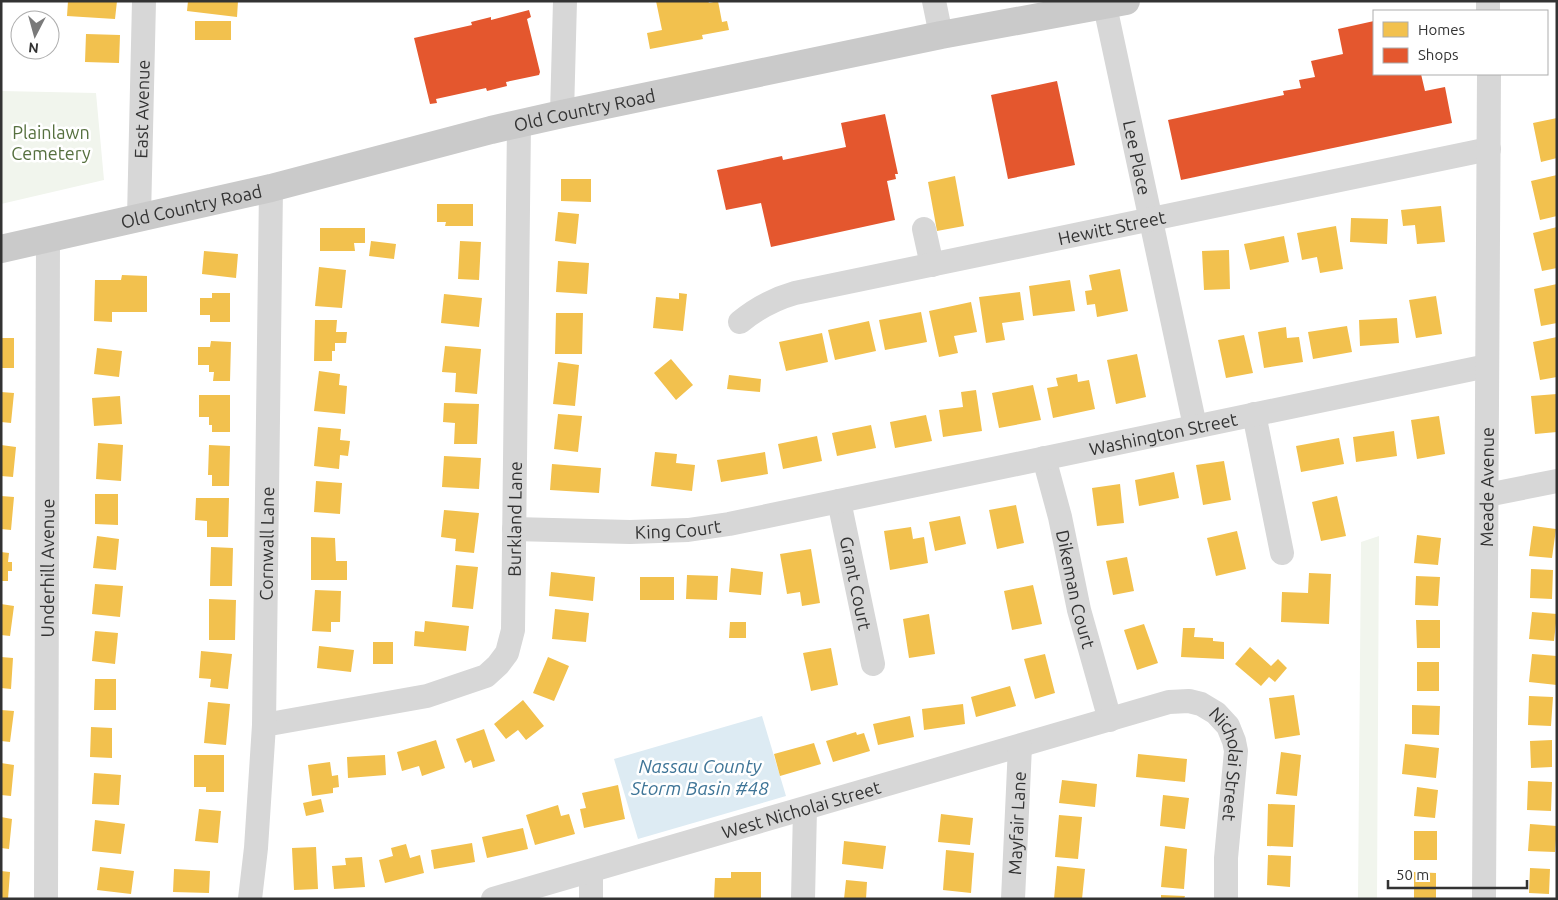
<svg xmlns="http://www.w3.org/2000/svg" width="1558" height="900" font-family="Ubuntu,sans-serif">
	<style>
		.green { fill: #f1f5ed }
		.water { fill: #ddebf3 }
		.homes { fill: #f2c14e }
		.shops { fill: #e4572e }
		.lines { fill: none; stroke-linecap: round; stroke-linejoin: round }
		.minor { stroke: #d7d7d7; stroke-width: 24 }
		.major { stroke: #cacaca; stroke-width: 28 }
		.labels { text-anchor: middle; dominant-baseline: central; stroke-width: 5; stroke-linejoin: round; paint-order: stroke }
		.street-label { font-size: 18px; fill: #333; stroke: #fff }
		.park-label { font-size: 18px; fill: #56703f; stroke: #fff }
		.water-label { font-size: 19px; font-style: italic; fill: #3f7597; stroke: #fff }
	</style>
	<rect width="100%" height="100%" fill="#fff"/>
	<!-- green -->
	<path class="green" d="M1,91L96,93L104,180L1,204Z
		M1379,536L1377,899H1358L1361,542Z"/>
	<!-- water -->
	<path class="water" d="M762,716L786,796L638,839L614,759Z"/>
	<!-- homes -->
	<path class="homes" d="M68,1H117L115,19L67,16Z
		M188,1H238L237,17L187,11Z
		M656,1H708L709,3L718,1L722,22L727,21L729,30L702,35L703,39L650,49L647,33L662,30Z
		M195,21H231V40H195Z
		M86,34L120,35L119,63L85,62Z
		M1557,118V158L1541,162L1533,123Z
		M1557,175V216L1540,220L1531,181Z
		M955,176L964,226L937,231L928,182Z
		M561,179H591V202L561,201Z
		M437,204H473V226H445L446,222H437Z
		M1441,206L1445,242L1417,244L1415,225L1403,226L1401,210Z
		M558,212L579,214L576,244L555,241Z
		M1351,218L1388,219L1387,244L1350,242Z
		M1336,226L1343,269L1320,273L1317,257L1302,260L1297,233Z
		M1557,227V268L1542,271L1533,233Z
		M320,228H365V243H354L355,251H320Z
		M1284,236L1289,262L1250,270L1244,244Z
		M371,241L396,244L394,259L369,256Z
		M460,241L481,242L479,280L458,279Z
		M1229,250L1230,289L1204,290L1202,251Z
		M204,251L238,254L236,278L202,274Z
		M558,261L589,263L587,294L556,292Z
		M319,267L346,270L342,308L315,306Z
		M1120,269L1128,311L1097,317L1095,304L1087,305L1085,291L1092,290L1089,275Z
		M122,275L147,276V312H112V322L94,321L95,280H121Z
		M1070,280L1075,311L1033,316L1029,286Z
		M1557,284V323L1541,326L1534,289Z
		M1020,292L1024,320L1002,323L1005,340L986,343L979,297Z
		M212,293H230V322H210V315H200V298H212Z
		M679,293L687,294L683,331L653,328L656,297L679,299Z
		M444,294L482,298L479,327L441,323Z
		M1436,296L1442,334L1416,338L1409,300Z
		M971,302L977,332L954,336L958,353L939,357L929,311Z
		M921,312L927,342L885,350L879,320Z
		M556,313H583L582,354H555Z
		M1397,318L1399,343L1360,346L1359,320Z
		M315,320H337L336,332H347L346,343H335V351H332V361H314Z
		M869,321L876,351L835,360L828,330Z
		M1347,326L1352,352L1313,359L1308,332Z
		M1286,327L1287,338L1299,337L1303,362L1264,368L1258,332Z
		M822,333L828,362L786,371L779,342Z
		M1244,335L1253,373L1226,378L1218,340Z
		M1557,337V377L1540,380L1533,342Z
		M1,338H14V368H1Z
		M211,341L231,342L230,381H213L214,372H209V365H198V347H210Z
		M445,346L481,349L477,394L455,392L456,373L442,372Z
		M97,348L122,351L119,377L94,374Z
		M1137,354L1146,397L1116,404L1107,360Z
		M671,359L693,385L676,400L654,373Z
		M558,362L579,365L575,406L553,404Z
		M319,371L340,374L339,385L347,386L345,414L314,411Z
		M1077,374L1078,382L1089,380L1095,409L1053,418L1047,388L1058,386L1056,378Z
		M729,375L761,379L760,392L727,389Z
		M1033,385L1041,420L999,428L992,393Z
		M976,390L982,431L943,437L939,410L963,407L961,392Z
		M1,392L14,393L11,423L1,422Z
		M1557,394V432L1535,434L1531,396Z
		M199,395H230V432H212V425H209V417H199Z
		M120,396L122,424L94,426L92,398Z
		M444,403L479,404L477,444H454L455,423L443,422Z
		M558,414L582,416L578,452L554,449Z
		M926,415L932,441L895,448L890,422Z
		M1439,416L1445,454L1417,459L1411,420Z
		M871,425L876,448L837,456L832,433Z
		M318,427L341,429L340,440L350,441L348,456L340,455L339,469L314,466Z
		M1394,431L1397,456L1356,462L1353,437Z
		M817,436L822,461L783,469L778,444Z
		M1339,438L1344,464L1301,472L1296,446Z
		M98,443L123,445L121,481L96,479Z
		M1,445L16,447L13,477L1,476Z
		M209,445L230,446L229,486H212V475H208Z
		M655,452L677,454L676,463L695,465L692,491L651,486Z
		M765,452L768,474L721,482L717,460Z
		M444,456L481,458L479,489L442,487Z
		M1224,461L1231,500L1203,505L1196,465Z
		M552,464L601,468L599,493L550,490Z
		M1174,472L1179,498L1139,506L1135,480Z
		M316,481L342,483L340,514L314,512Z
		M1120,484L1124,523L1097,526L1092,488Z
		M95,494H118V525L95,524Z
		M1,496L14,497L11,530L1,529Z
		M1337,496L1346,536L1321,541L1312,502Z
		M196,498H229L228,537H207V521L195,520Z
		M1016,505L1024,543L997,549L989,510Z
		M444,510L479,513L474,553L455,551L456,539L441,537Z
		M960,516L966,544L935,551L929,522Z
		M1533,526L1556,529L1552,558L1529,556Z
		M911,527L913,539L924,537L928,563L890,570L884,531Z
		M1237,531L1246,569L1216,576L1207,538Z
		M1417,535L1441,538L1438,565L1414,563Z
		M97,536L119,539L116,570L93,568Z
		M311,537L335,538L336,561H347V580H311Z
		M211,547L233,548L232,586H210Z
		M811,549L820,603L802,606L800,592L787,594L780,554Z
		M1,552L9,553L8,562H12V571H8V581H1Z
		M1127,557L1134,591L1113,595L1106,561Z
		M456,565L478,567L473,609L452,607Z
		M731,568L763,572L761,595L729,592Z
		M1531,569L1553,570L1552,599L1530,598Z
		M551,572L595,577L593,601L549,596Z
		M1309,573L1331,574L1329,624L1281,622L1282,592L1308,593Z
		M687,575L718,576L717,600L686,599Z
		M1416,576L1440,577L1438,606L1415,605Z
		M640,577H674V600H640Z
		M95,584L123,586L120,617L92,614Z
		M1033,585L1042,624L1012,630L1004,591Z
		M315,590L341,591L340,622H331V632L312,631Z
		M209,599L236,600L235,640H209Z
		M1,604L14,606L10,636L1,635Z
		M555,609L589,613L586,642L552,639Z
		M1532,612L1557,614L1554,641L1529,639Z
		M929,614L935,654L909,658L903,619Z
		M1416,620H1440V648H1417Z
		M425,621L469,626L466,651L414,646L415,631L424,632Z
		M730,622H746V638H729Z
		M1144,624L1158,663L1137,670L1124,630Z
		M1183,628H1195L1194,637L1213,638V641L1224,642V659L1181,657Z
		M95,631L118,633L115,664L92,661Z
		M373,642H393V664H373Z
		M319,646L354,650L351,672L317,668Z
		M1250,647L1271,666L1278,659L1287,668L1275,682L1269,677L1261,686L1235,664Z
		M831,648L838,685L811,691L803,653Z
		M201,651L232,654L228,689L210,687L211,679L199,678Z
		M1045,654L1055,693L1035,699L1024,659Z
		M1532,654L1557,656V685L1529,682Z
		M1,657L13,658L11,689L1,688Z
		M548,657L569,666L554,701L533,693Z
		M1417,662H1439V691H1417Z
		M95,679H116V710H94Z
		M1010,686L1016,706L976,717L971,697Z
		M1294,695L1300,735L1275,739L1269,698Z
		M1529,696L1553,697L1551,726L1528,725Z
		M523,700L544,726L526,740L518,730L506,739L494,724Z
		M208,702L230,704L226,745L204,743Z
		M963,704L965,724L924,730L922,709Z
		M1412,705L1440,706L1439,735L1412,734Z
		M1,710L14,711L10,742L1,741Z
		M910,716L914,737L878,745L873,724Z
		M91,727L112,728V758L90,757Z
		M484,729L495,761L473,768L471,760L465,763L456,739Z
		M856,732L857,735L864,733L870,751L833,762L826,741Z
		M436,740L445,768L422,776L419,766L402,771L397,752Z
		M1552,740V767L1531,768L1530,741Z
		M814,743L821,764L780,776L774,754Z
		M1405,744L1439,748L1436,778L1402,774Z
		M1281,752L1301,755L1297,796L1276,794Z
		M1138,754L1187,759L1185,782L1136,777Z
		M194,755H224V792H206V787H194Z
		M385,755L386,775L348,778L347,757Z
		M330,762L332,776L338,775L339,787L333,788V793L312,796L308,765Z
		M1,763L14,765L11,796L1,795Z
		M94,773L121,775L119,805L92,804Z
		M1062,780L1097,784L1095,807L1059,803Z
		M1528,781L1552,782L1551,811L1527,810Z
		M618,785L625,819L584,828L580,809L586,808L582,793Z
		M1417,787L1438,790L1435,818L1414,816Z
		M1163,795L1189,798L1185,829L1160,826Z
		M321,799L324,812L306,816L303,803Z
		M1268,804L1295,805L1293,847L1267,846Z
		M558,805L561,816L569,814L575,834L535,845L526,815Z
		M199,809L221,811L218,843L195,841Z
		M941,814L973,818L970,845L938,842Z
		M1059,815L1082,817L1078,859L1055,857Z
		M1,817L12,819L9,849L1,848Z
		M95,820L125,824L121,854L92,851Z
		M1530,824L1557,826L1555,852L1528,851Z
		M523,828L528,849L487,858L482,837Z
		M1414,831H1437V860H1414Z
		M844,841L886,846L883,869L842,864Z
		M472,843L475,862L434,869L431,850Z
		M406,844L410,858L420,855L424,873L385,883L379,860L393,856L391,848Z
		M1165,846L1187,849L1184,889L1161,887Z
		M316,847L318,889L294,890L292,848Z
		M946,850L974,853L971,893L943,890Z
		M1268,855L1291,856L1290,887L1267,885Z
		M362,857L365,887L334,889L332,866L346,865L345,858Z
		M1057,866L1085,869L1082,899H1054Z
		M100,867L134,871L131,894L97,890Z
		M1530,868L1550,869L1549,894L1529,893Z
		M174,869L210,871L209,893L173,892Z
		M1,871L10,872L8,899H1Z
		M731,872H761V899H714L715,878H731Z
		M1414,872L1436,873V899H1414Z
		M846,880L867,882L866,899H844Z
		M1161,895L1185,896L1184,899H1161Z"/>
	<!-- shops -->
	<path class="shops" d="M529,10L531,17L527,19L540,72L539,75L506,82L507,86L487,91L486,88L436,99L437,103L430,104L414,38L472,25L471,22L491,17V20Z
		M1374,21V74H1421L1425,91L1445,87L1452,123L1181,180L1168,120L1284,95L1283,91L1301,88L1299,80L1315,77L1311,61L1343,54L1338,29Z
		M1057,81L1075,165L1008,179L991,95Z
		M885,114L898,174H895L896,179L887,181L895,220L771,247L761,203L726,210L717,170L782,156L783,160L846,147L841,123Z"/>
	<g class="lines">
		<!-- minor -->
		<g class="minor">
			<path d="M934,1L941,35"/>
			<path d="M1488,1V11"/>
			<path id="s1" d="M1105,6L1195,426"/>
			<path d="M562,114L565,1"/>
			<path id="s2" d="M139,217L144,1"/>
			<path d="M924,229L932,265"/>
			<path id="s3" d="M740,322C757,308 774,299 795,293L1489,149"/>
			<path d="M1254,414L1282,553"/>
			<path id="s4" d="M1044,458L1060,517L1079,610L1110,720"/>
			<path d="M1487,495L1557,481"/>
			<path id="s5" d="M839,501L873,664"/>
			<path id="s6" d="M514,529L630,532L688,530L729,524L1487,366"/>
			<path id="s7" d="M264,725L427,696L486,676L498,665L507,653L513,630L519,124"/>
			<path d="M591,871V899"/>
			<path id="s8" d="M46,899L48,238"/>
			<path id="s9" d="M250,899L256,848L264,725L271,188"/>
			<path id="s10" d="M493,899L1169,702L1189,701L1201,704L1216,713L1228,726L1234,741L1236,751L1226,858V899"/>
			<path d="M803,899L805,809"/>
			<path id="s11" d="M1013,899L1020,746"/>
			<path id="s12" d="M1484,899L1489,74"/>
		</g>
		<!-- major -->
		<path class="major" id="s13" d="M1,249L271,188L491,130L562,114L941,35L1126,1"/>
	</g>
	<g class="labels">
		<!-- street labels -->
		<g class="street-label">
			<text stroke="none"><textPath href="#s2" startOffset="108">East Avenue</textPath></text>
			<text stroke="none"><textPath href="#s13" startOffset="600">Old Country Road</textPath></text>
			<text stroke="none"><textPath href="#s1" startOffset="155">Lee Place</textPath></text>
			<text stroke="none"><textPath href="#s13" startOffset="195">Old Country Road</textPath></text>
			<text stroke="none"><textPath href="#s3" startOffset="386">Hewitt Street</textPath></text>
			<text stroke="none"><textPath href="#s6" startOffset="659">Washington Street</textPath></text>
			<text stroke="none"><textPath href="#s12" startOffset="412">Meade Avenue</textPath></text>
			<text stroke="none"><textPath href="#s7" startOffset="394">Burkland Lane</textPath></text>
			<text stroke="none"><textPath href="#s6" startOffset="164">King Court</textPath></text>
			<text stroke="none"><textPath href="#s9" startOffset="356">Cornwall Lane</textPath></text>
			<text stroke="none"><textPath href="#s8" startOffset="331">Underhill Avenue</textPath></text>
			<text stroke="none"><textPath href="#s5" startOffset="84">Grant Court</textPath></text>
			<text stroke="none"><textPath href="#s4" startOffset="135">Dikeman Court</textPath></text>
			<text stroke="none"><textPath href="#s10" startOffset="809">Nicholai Street</textPath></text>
			<text stroke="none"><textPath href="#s10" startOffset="321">West Nicholai Street</textPath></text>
			<text stroke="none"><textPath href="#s11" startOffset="76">Mayfair Lane</textPath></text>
		</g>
		<!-- park labels -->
		<g class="park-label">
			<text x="51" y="132">Plainlawn<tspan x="51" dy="21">Cemetery</tspan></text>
		</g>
		<!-- water labels -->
		<g class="water-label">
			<text x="700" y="766">Nassau County<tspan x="700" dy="22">Storm Basin #48</tspan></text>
		</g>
	</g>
	<!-- border -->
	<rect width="1558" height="900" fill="none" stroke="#333333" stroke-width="5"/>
	<!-- legend -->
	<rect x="1373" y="10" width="175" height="65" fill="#ffffff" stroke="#adadad"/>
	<rect x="1383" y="22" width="25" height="15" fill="#f2c14e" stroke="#adadad"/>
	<text x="1418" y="35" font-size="15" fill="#333333">Homes</text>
	<rect x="1383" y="48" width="25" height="15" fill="#e4572e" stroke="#adadad"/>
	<text x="1418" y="60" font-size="15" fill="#333333">Shops</text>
	<!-- north arrow -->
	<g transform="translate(35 35) rotate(186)"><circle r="24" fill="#ffffff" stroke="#adadad"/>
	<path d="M0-4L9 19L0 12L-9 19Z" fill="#7a7a7a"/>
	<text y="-8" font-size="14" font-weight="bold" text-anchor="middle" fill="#333333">N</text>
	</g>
	<!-- scale -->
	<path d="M1388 880v8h139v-8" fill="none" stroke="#333333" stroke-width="2.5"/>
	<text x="1396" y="880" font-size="15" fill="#333333" stroke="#ffffff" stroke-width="4" paint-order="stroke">50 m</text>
</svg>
